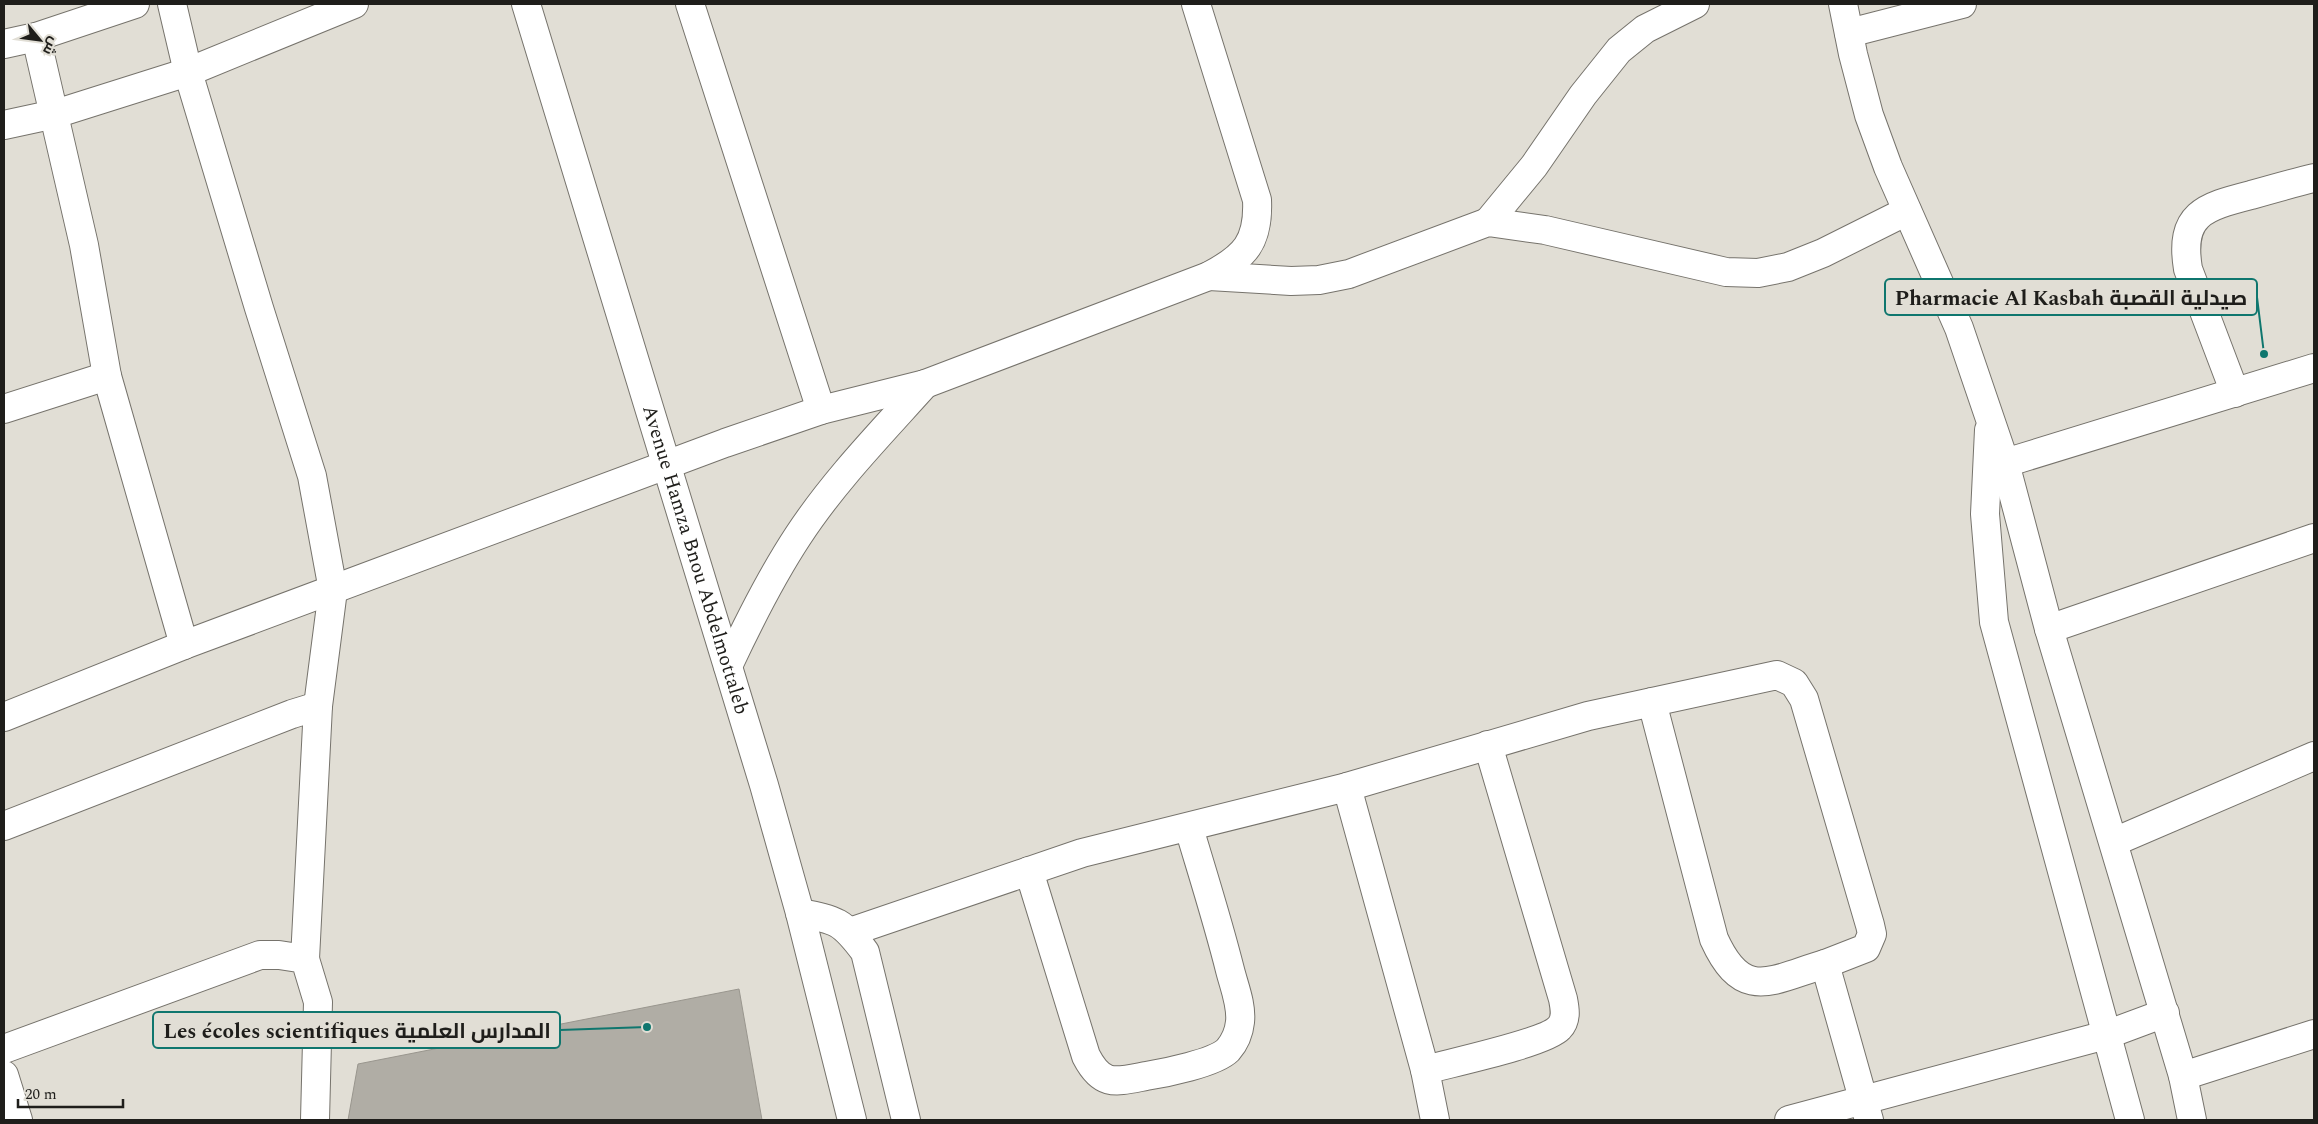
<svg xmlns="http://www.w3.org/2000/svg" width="2318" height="1124" font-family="Spectral,Cairo,serif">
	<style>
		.building { fill: #b0ada5; stroke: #99968e }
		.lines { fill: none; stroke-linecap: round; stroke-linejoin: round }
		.minor-casing { stroke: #76736c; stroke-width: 30 }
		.minor { stroke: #fff; stroke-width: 28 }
		.labels { text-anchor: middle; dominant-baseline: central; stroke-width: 4.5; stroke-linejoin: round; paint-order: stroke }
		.street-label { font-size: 20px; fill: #1f1e1b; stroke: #e1ded5 }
		.leader { fill: none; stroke: #0f766e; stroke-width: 2 }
		.callout-dot { fill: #0f766e; stroke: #e1ded5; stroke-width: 2 }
		.callout { fill: #e1ded5; stroke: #0f766e; stroke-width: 2 }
		.callout-label { font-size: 21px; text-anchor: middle; font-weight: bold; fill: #1f1e1b }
	</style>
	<rect width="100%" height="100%" fill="#e1ded5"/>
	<!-- building -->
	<path class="building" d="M739,989L762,1120H348L358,1064Z"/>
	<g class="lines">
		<!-- minor casing -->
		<g class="minor-casing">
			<g id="minor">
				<path d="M172,4L188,72L259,308L312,476L333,590L318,706L305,959"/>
				<path id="s1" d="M526,4L764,785L800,913L852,1120"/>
				<path d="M690,4L821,410"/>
				<path d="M1843,4L1853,54L1869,115L1888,167L1959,328L2005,463L2049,629L2183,1076"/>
				<path d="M1849,33L1962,4"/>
				<path d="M36,37L84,245L107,376L184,645"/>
				<path d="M4,44L36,37L135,4"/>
				<path d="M4,125L55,114L188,72L354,4"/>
				<path d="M1488,222L1534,166L1583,95L1619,50L1645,29L1695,4"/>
				<path d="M1209,276L1291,281L1319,280L1349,274L1488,222L1545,230L1726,272L1758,273L1788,267L1823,253L1907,211"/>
				<path d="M2235,393L2188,269C2179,214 2204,207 2251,195C2272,189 2293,183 2314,178"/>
				<path d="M4,409L107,376"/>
				<path d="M1989,430L1985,514L1994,622L2130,1120"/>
				<path d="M2005,463L2314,368"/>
				<path d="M2049,629L2314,538"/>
				<path d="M728,666C749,621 771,577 798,536C834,481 881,433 925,384"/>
				<path d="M1652,702L1714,939C1743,1003 1771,980 1825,964"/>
				<path d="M4,717L184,645L725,443L821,410L925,384L1209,276C1245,257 1259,242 1257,200L1196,4"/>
				<path d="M1347,787L1425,1070L1435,1120"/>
				<path d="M4,826L292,714L318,706"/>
				<path d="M2114,842L2314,756"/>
				<path d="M1029,871L1086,1056C1102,1087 1115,1082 1146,1076C1165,1073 1215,1063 1228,1050C1234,1043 1239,1032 1240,1022C1242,1005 1234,986 1230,970C1218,922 1203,875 1189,828"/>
				<path d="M800,913C837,920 842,921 865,952L906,1120"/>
				<path d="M850,932L1082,853L1347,787L1588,716L1777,675L1794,683L1804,699L1870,925L1872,934L1866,948L1825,964L1869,1120"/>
				<path d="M4,1049L260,955H279L305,959L318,1002L315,1120"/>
				<path d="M1425,1070C1450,1063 1545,1043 1559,1028C1567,1020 1565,1009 1563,999L1488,745"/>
				<path d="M4,1075L18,1120"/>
				<path d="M1789,1120L2106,1035L2165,1013"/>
				<path d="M2192,1120L2183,1076L2314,1034"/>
			</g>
		</g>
		<!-- minor -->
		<use href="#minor" class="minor"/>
	</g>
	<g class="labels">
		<!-- street labels -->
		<g class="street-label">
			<text stroke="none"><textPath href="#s1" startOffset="581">Avenue Hamza Bnou Abdelmottaleb</textPath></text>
		</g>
	</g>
	<!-- callouts -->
	<path class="leader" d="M2264 354L2257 297M647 1027L560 1030"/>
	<g class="callout-dot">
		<circle cx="2264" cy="354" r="5"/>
		<circle cx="647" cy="1027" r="5"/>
	</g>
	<g class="callout">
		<rect x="1885" y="279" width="372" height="36" rx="5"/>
		<rect x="153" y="1012" width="407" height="36" rx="5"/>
	</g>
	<g class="callout-label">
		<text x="2071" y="305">Pharmacie Al Kasbah صيدلية القصبة</text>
		<text x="357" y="1038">Les écoles scientifiques المدارس العلمية</text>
	</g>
	<!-- border -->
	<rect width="2318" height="1124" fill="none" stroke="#1f1e1b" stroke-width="10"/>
	<!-- north arrow -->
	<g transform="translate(40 40) rotate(119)" stroke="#e1ded5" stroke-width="4" paint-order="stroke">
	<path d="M0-4L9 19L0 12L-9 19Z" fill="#1f1e1b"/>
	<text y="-8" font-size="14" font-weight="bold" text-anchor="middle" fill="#1f1e1b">ش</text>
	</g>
	<!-- scale -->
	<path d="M18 1099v8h105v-8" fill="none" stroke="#1f1e1b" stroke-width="2.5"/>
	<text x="25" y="1099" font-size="15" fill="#1f1e1b" stroke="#e1ded5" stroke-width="4" paint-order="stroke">20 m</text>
</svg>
